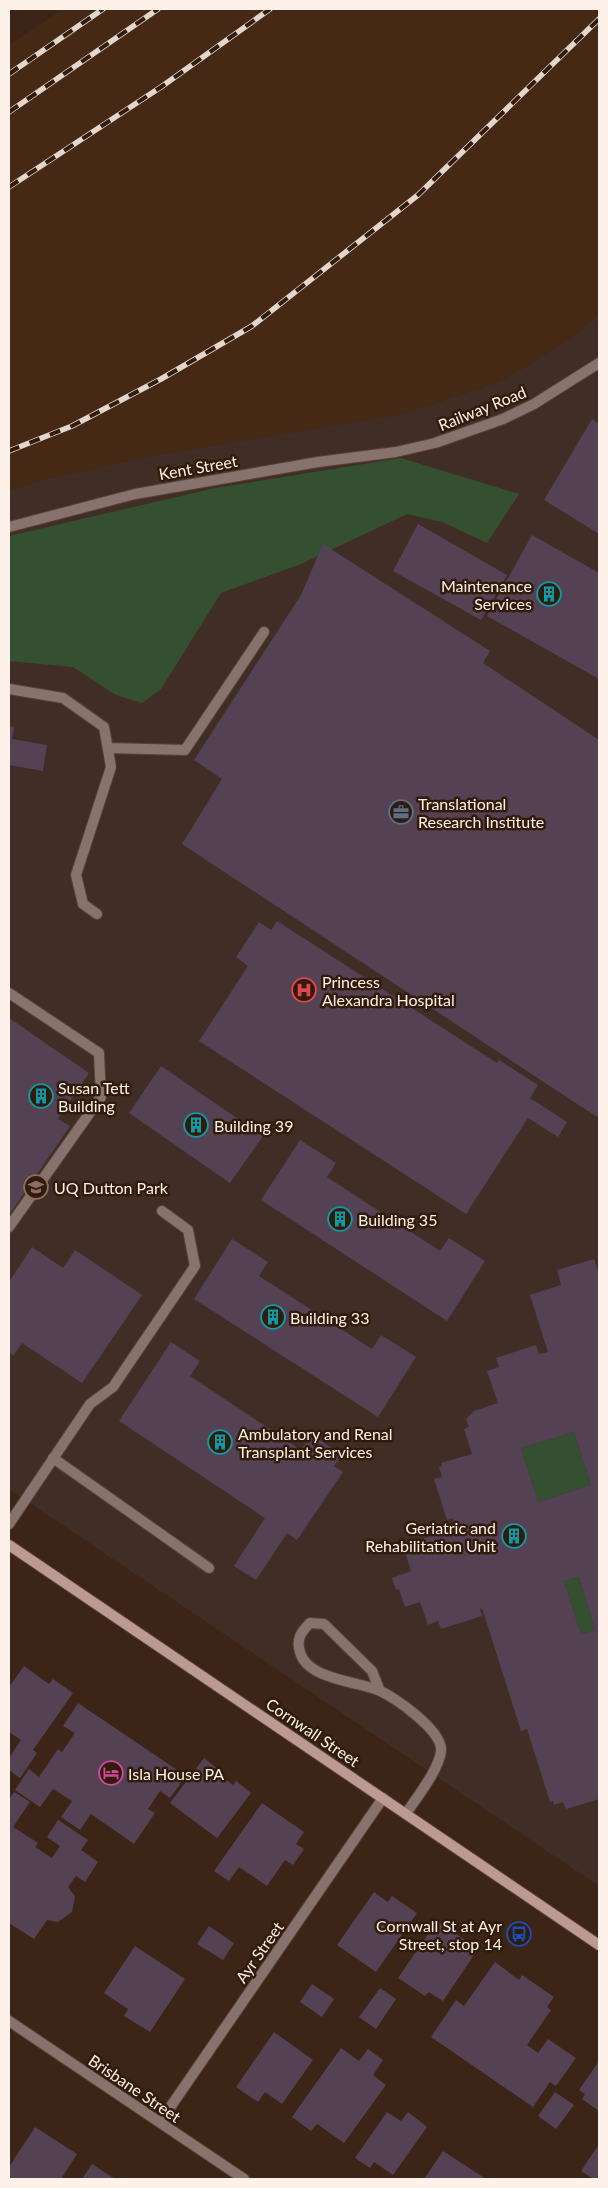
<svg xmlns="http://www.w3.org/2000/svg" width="608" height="2188" font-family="Lato,sans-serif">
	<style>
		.built { fill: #452915 }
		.medical { fill: #402e26 }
		.green { fill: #345031 }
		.building { fill: #554154; fill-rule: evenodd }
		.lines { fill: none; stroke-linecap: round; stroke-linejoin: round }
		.lane-casing { stroke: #574234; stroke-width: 12 }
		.street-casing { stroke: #574234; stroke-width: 12 }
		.secondary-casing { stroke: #574234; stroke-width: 12 }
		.lane { stroke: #87726d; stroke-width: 10 }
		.street { stroke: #87726d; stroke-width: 10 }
		.secondary { stroke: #bc9992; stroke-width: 10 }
		.rail-casing { stroke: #e3d6cd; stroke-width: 5.5 }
		.rail { stroke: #311c0c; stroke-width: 4; stroke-dasharray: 11; stroke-linecap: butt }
		.labels { text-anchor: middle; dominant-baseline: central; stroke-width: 5; stroke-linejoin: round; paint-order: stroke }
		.street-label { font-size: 16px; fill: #fdf1e9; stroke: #311c0c }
		.poi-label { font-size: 16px; fill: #fdf1e9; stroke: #311c0c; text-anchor: start }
	</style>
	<rect width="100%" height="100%" fill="#3c2516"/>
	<!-- built -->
	<path class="built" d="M63,9H599V315L567,341L502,381L402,414L152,456L43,480L9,490V45Z"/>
	<!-- medical -->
	<path class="medical" d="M599,315V1886L9,1489V490L43,480L152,456L402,414L502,381L567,341Z"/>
	<!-- green -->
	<path class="green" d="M401,458L519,494L487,543L442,522L407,514L301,564L221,593L161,689L142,703L116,695L73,667L9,661V536L215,488Z
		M574,1432L591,1485L538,1502L521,1448Z
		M579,1577L595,1630L581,1634L564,1581Z"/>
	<!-- building -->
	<path class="building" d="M592,419L599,424V534L544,500Z
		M418,524L507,575L481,620L393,571Z
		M532,535L599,573V679L487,616Z
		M323,544L490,651L483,663L599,740V1114L597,1117L182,844L222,779L194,760L301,595Z
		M9,726L14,727L12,739L47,745L43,771L9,765Z
		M277,921L497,1063L499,1060L538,1085L530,1098L567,1122L558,1137L528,1118L466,1214L199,1041L248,966L236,957L259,922L271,930Z
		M9,1018L89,1073L58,1119L70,1126L9,1215Z
		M161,1066L263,1136L230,1183L129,1113Z
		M300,1140L336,1163L327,1177L440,1251L449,1238L485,1261L447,1321L261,1200Z
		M232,1239L268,1262L259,1276L372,1349L381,1335L416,1357L378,1417L194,1299Z
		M32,1247L63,1268L75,1250L142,1295L82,1383L22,1343L13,1356L9,1352V1282Z
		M594,1259L599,1274V1799L566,1809L563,1802L554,1805L553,1801L550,1802L527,1729L521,1731L482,1608L480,1609L482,1616L441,1629L438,1621L428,1625L420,1602L405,1607L399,1589L396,1590L392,1578L411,1571L403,1545L457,1528L453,1518L447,1520L434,1479L442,1477L439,1467L442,1466L441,1463L472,1454L464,1429L469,1427L466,1419L474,1411L498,1403L487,1371L499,1367L496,1358L536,1345L539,1354L548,1352L530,1295L561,1285L557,1270ZM574,1432L591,1485L538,1502L521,1448ZM579,1577L595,1630L581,1634L564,1581Z
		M171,1342L200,1361L190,1376L301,1450L312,1435L342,1455L334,1466L343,1472L297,1540L287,1533L256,1580L234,1566L265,1518L119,1421Z
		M24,1666L49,1684L53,1679L73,1693L33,1750L37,1753L20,1778L9,1770V1758L21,1740L9,1732V1687Z
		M78,1703L186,1776L170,1798L160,1791L148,1809L155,1813L134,1844L91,1814L80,1830L61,1817L72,1801L53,1789L40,1807L15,1790L29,1769L39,1777L58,1749L62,1752L75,1733L63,1726Z
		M204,1758L223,1773L221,1776L233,1785L236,1781L251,1793L217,1838L170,1803Z
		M14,1792L30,1802L13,1827L38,1843L35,1847L52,1858L60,1846L47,1837L58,1820L88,1840L81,1850L98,1862L85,1882L76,1876L68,1887L75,1896L72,1912L58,1922L47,1920L34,1939L9,1923V1799Z
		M262,1803L304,1832L296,1844L304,1849L293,1865L285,1860L267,1886L239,1867L229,1881L214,1871Z
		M374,1892L388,1902L392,1896L417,1913L376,1972L337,1945Z
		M437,1921L478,1949L443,2001L429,1992L425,1996L398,1978Z
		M209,1926L234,1943L223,1960L197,1944Z
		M135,1946L185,1979L150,2032L124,2016L128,2009L104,1993Z
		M495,1962L519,1980L522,1975L554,1997L547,2007L551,2010L527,2045L538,2053L548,2039L576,2058L556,2086L550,2082L533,2107L431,2037L456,2000L464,2006Z
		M312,1984L334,1999L322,2017L300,2002Z
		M380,1988L396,1999L376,2029L359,2017Z
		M274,2032L313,2060L282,2104L265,2092L258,2102L236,2087Z
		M341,2048L359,2061L368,2049L383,2060L373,2075L386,2085L344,2143L317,2124L311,2131L292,2117Z
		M599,2061V2111L582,2099L585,2094L579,2090Z
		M555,2092L574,2105L556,2129L538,2116Z
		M387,2112L401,2121L408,2112L427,2127L393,2175L374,2162L370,2168L355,2158Z
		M35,2127L77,2154L61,2179H9V2167Z
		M599,2144V2179H593L581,2171Z
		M443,2151L483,2177L482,2179H424Z
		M92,2164L115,2179H82Z"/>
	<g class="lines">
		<!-- lane casing -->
		<g class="lane-casing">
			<path id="lane" d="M9,527L135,494L318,462L396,452L435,443L503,419L534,404L599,363
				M9,689L63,698L104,727L111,767L76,875L83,904L97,914
				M108,748L185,750L264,632
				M9,993L99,1053L101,1097L9,1227
				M53,1458L209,1568
				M9,1524L90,1404L113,1387L195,1266L188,1230L162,1211
				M380,1691L372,1671L324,1624L310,1623C301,1632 296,1639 300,1652C307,1679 355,1681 378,1690C395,1697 443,1731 441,1751C439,1770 416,1798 406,1814"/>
		</g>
		<!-- street casing -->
		<g class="street-casing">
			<path id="street" d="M9,2021L244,2179
				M160,2122L383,1798"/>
		</g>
		<!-- secondary casing -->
		<g class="secondary-casing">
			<path id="secondary" d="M9,1545L599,1945"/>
		</g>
		<!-- lane -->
		<use href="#lane" class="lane"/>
		<!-- street -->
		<use href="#street" class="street"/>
		<!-- secondary -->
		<use href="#secondary" class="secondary"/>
		<!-- rail casing -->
		<g class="rail-casing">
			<path id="rail" d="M9,74L103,9
				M9,112L158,9
				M9,187L161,87L270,9
				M9,451L72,426L161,379L252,326L418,195L599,19"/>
		</g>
		<!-- rail -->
		<use href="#rail" class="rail"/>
	</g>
	<!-- icons -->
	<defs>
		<g id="building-ring" transform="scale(1.25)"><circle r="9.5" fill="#311c0c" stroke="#0f9aa8" stroke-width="1.5"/><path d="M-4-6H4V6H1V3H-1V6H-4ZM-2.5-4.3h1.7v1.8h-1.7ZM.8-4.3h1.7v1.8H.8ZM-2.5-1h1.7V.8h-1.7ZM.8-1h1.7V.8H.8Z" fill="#0f9aa8"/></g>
		<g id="office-ring" transform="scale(1.25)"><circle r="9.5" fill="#311c0c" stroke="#5c6f8a" stroke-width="1.5"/><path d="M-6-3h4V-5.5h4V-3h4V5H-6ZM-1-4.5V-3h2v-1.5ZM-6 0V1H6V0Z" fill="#5c6f8a"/></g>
		<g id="hospital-ring" transform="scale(1.25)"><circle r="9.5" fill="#311c0c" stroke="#e0444e" stroke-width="1.5"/><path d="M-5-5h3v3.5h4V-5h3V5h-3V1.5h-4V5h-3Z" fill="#e0444e"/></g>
		<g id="university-ring" transform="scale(1.25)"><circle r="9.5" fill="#311c0c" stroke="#8d6e63" stroke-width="1.5"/><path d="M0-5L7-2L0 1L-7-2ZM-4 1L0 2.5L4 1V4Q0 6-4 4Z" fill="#8d6e63"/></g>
		<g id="hotel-ring" transform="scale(1.25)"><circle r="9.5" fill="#311c0c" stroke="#d1479c" stroke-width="1.5"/><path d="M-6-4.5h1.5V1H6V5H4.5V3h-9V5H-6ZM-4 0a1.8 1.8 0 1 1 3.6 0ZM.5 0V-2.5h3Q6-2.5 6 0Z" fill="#d1479c"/></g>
		<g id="bus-ring" transform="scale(1.25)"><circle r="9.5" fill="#311c0c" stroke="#1a4fb4" stroke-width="1.5"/><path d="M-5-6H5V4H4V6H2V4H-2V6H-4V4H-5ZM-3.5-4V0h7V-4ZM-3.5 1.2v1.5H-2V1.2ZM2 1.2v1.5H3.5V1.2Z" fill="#1a4fb4"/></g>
	</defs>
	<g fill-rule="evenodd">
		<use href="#building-ring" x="549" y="594"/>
		<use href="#office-ring" x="401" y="812"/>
		<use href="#hospital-ring" x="304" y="990"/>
		<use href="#building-ring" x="41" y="1096"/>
		<use href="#building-ring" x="196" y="1125"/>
		<use href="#university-ring" x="36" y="1187"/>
		<use href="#building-ring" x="340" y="1219"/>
		<use href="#building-ring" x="273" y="1317"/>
		<use href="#building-ring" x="220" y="1442"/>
		<use href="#building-ring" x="514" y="1536"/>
		<use href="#hotel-ring" x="111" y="1773"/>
		<use href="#bus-ring" x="519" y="1934"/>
	</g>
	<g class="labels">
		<!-- street labels -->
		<g class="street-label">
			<text transform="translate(482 408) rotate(-22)">Railway Road</text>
			<text transform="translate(198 467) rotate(-10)">Kent Street</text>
			<text transform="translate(313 1732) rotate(34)">Cornwall Street</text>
			<text transform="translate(259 1952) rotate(-55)">Ayr Street</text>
			<text transform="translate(135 2088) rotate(34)">Brisbane Street</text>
		</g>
		<!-- poi labels -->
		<g class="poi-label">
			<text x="532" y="585" text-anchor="end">Maintenance<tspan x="532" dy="18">Services</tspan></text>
			<text x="418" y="803">Translational<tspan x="418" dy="18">Research Institute</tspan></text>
			<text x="322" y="981">Princess<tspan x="322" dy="18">Alexandra Hospital</tspan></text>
			<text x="58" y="1087">Susan Tett<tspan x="58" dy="18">Building</tspan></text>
			<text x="214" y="1125">Building 39</text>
			<text x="54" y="1187">UQ Dutton Park</text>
			<text x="358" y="1219">Building 35</text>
			<text x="290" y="1317">Building 33</text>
			<text x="238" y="1433">Ambulatory and Renal<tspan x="238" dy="18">Transplant Services</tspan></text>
			<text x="496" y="1527" text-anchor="end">Geriatric and<tspan x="496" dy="18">Rehabilitation Unit</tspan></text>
			<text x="128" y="1773">Isla House PA</text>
			<text x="502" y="1925" text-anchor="end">Cornwall St at Ayr<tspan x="502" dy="18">Street, stop 14</tspan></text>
		</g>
	</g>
	<!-- border -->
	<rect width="608" height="2188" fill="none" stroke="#fdf1e9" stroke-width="20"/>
</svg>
